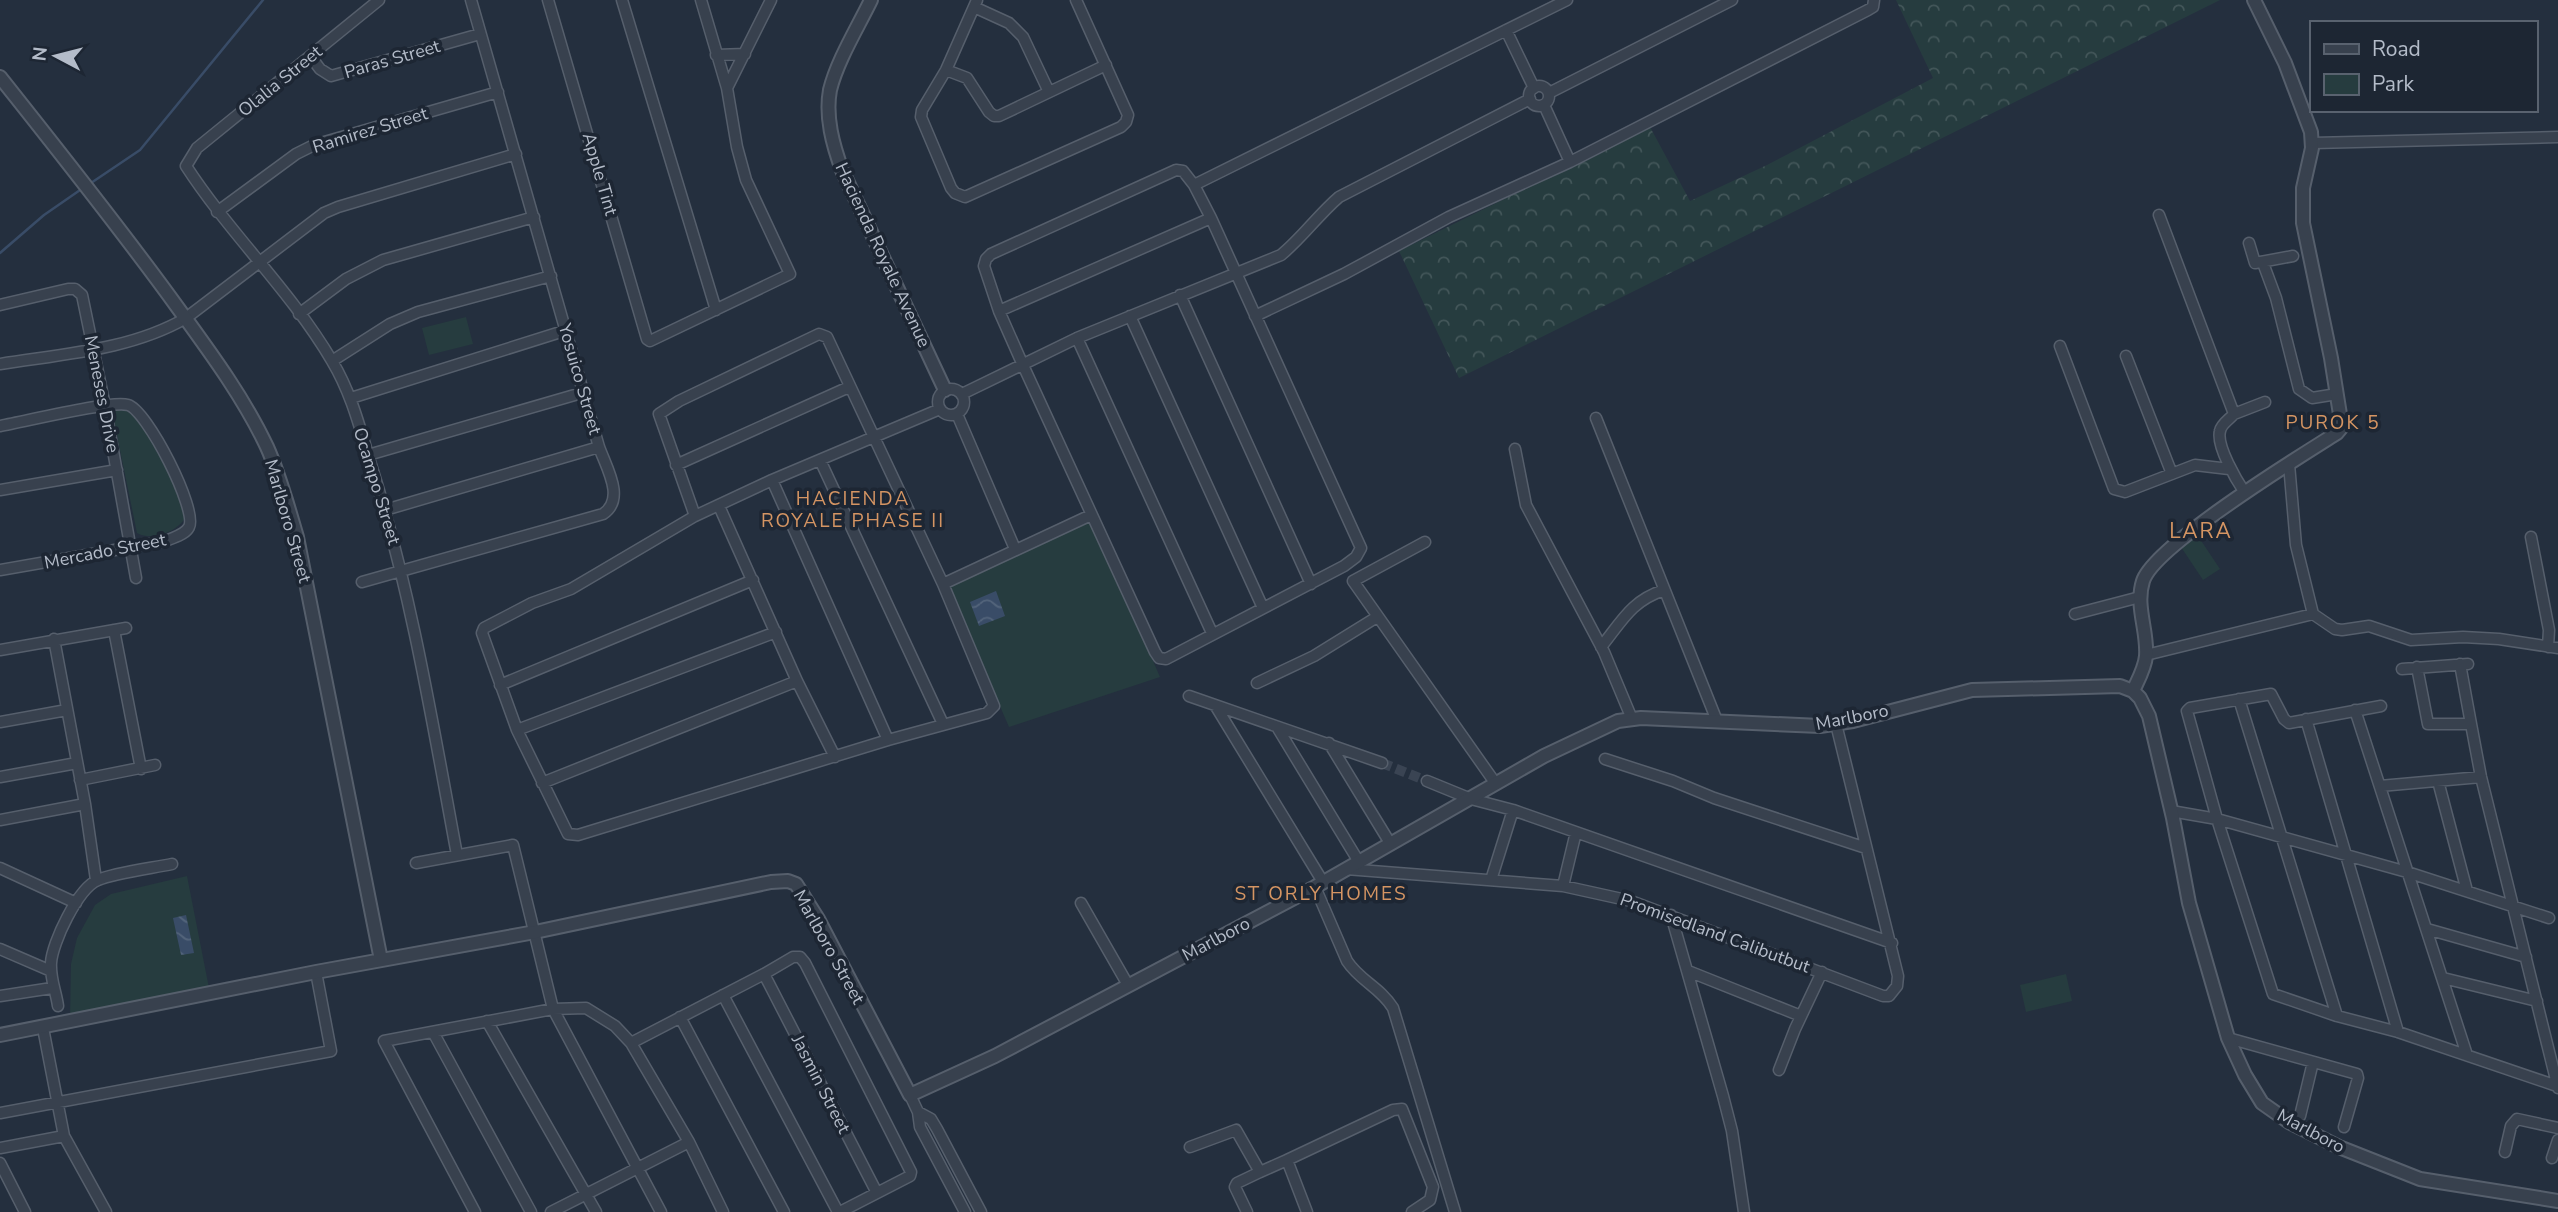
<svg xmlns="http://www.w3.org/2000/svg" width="2558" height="1212" font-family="'Nunito Sans',sans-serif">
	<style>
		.forest { fill: url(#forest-crowns) }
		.green { fill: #263c3f }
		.water { fill: url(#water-waves) }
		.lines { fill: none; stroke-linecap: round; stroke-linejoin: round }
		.stream { stroke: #394c67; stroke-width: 2.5 }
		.minor-tunnel { stroke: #3a4453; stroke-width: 10; stroke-dasharray: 10 5; stroke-linecap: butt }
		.minor-casing { stroke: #565f6c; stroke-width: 13 }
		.tertiary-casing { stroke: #565f6c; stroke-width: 16 }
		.minor { stroke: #38414e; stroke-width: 10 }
		.tertiary { stroke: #38414e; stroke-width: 12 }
		.labels { text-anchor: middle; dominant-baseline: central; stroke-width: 7; stroke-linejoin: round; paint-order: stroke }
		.street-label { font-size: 18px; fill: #b4bcc9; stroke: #1d2633 }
		.neighbourhood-label { font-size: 19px; letter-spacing: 2px; fill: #d59563; stroke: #1d2633 }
		.quarter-label { font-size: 21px; letter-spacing: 2px; fill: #d59563; stroke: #1d2633 }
	</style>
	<defs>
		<pattern id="forest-crowns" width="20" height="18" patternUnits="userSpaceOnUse" patternTransform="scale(1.75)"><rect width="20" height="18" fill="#263c3f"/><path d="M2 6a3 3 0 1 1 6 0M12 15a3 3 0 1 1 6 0" fill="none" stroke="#435659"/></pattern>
		<pattern id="water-waves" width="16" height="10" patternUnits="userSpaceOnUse" patternTransform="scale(1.75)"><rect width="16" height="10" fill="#394c67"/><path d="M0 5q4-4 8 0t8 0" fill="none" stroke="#53647b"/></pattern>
	</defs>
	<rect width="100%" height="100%" fill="#242f3e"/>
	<!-- forest -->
	<path class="forest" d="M1896,0H2220L1459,378L1399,251L1650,127L1690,201L1767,165L1933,78Z"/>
	<!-- green -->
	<path class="green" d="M466,317L473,344L429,355L422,328Z
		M119,409C146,410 181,491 187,515C179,531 153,542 137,533L112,411Z
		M1089,514L1160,677L1009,727L945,580Z
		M2198,536L2220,569L2203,580L2181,547Z
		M187,876L209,988L70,1021L71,964L77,938L95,905L111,894Z
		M2066,974L2072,1001L2026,1012L2020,985Z"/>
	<!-- water -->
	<path class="water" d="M996,591L1005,616L979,626L970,602Z
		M186,915L194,953L181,955L173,918Z"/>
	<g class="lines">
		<!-- stream -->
		<path class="stream" d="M88,185L140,150L263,0
			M0,253L44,215L83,188"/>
		<!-- minor-tunnel -->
		<path class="minor-tunnel" d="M1382,763L1427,781"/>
		<!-- minor casing -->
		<g class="minor-casing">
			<path id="minor" d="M379,0L197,148L186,166C230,234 291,291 332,361C353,396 361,433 373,471C412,596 433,726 457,855
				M548,0L647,339L650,341L790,274L746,180L737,147L727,88L771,0
				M622,0L716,310
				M701,0L727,88
				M977,0L946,70L922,110L921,117L951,188L955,193L965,197L1121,127L1126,122L1128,115L1076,0
				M974,7L1009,23L1023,37L1049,92
				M1506,30L1534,88
				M716,55L745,54
				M311,57L320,69L331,76L480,34
				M946,70L967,78L989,112L994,116H999L1106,65
				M1529 96a10 10 0 1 1 20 0a10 10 0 1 1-20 0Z
				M1549,93L1732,0
				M1544,105L1570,162
				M2313,143L2558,137
				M1176,170L1183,171L1194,185L1211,218L1361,548L1356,557L1344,566L1166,659L1159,658L1155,652L1022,363L999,311L984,266L986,259L991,254Z
				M1194,185L1567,0
				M217,212L296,154L314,145L498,92
				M2159,215L2234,414C2230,419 2221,424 2220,431C2216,446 2237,481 2245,493
				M2249,243L2255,263L2293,256
				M2263,263L2276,298L2299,389L2312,398L2337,394
				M1180,295L1311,584
				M0,305L68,289H75L82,295L105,406L136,578
				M999,311L1211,218
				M299,314L346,279L383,260L534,217
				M1130,316L1263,608
				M1255,316L1344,274L1449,217L1570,162L1868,10L1873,7L1874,0
				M819,334L827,337L943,584L994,706L987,713L888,740L578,835L568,834L517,730L482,633L484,628L532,603L571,589L695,516L659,414L679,401Z
				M1077,338L1212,633
				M2060,346L2114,489L2125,492L2195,465L2229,469
				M2126,356L2172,474
				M332,361L390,324L418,312L551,276
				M0,364C62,354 131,350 186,318L324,213L338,207L516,154
				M938 402a13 13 0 1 1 26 0a13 13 0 1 1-26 0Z
				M962,394L1077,338L1281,255C1302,238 1318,215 1339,197L1530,99
				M351,398L567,330
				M957,414L1015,549
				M2234,414L2265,402
				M1596,418L1717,721
				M0,426C24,422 110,400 128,405C147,410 198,510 189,527C185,535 174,537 166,541L0,570
				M1515,449L1526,505L1604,652L1632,719
				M368,455L585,392
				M820,460L943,724
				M2289,464L2296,545L2313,614L2335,629L2342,630L2369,626L2411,640L2463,637L2499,639L2558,648
				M676,465L849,387
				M772,480L888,740
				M0,490L117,470
				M719,506L797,681L835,757
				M385,510L599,447
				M695,516L772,480L940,409
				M2531,537L2549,630L2548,647
				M1425,542L1353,581L1496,784
				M362,582L603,514C626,499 606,467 599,447L471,0
				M943,584L1091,515
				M2075,614L2140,597
				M114,630L141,769
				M54,639L85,804L96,880
				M1601,647C1622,621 1631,601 1664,590
				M0,650L126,628
				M2146,655L2313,614
				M2417,667L2428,724H2471L2460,664
				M2402,669L2468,664
				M1257,683L1314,656L1377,617
				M500,685L753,580
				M1189,696L1382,763
				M2239,699L2337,1016
				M1215,705L1323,882
				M2381,706L2289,723L2284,719L2271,694L2190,708L2187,711L2217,819L2273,994L2337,1016L2398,1032L2557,1086
				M2355,710L2467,1055
				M2306,719L2398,1032
				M0,722L67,710
				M2471,724L2481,777L2558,1088
				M1277,727L1359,862
				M517,730L776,632
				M1329,743L1390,843
				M1605,759L1673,781L1714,798L1866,848
				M0,777L77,763
				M80,780L155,765
				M1427,781L1471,799L1513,810L1892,943
				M2438,781L2467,891
				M542,783L797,681
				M2380,786L2481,777
				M2171,811L2217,819L2407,872L2549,918
				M0,820L85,804
				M416,863L513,845L553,1009L661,1212
				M0,868L76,903
				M1346,869L1563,886L1631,901L1883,996H1889L1897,986L1898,976L1836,724
				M1491,880L1513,810
				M1563,886L1576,832
				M1315,887L1347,961C1360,981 1380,987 1393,1008L1455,1212
				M1081,903L1128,985
				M1671,915L1723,1096L1732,1131L1744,1212
				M2427,929L2526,957
				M0,949L51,971
				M1688,971L1801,1016
				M764,974L877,1193
				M2443,978L2537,1001
				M723,995L838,1212
				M0,996L52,988
				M58,1006C56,991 50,979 51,963C52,943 78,888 98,880C114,873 153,868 172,864
				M680,1017L784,1212
				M487,1021L596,1212
				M43,1028L64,1136L106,1212
				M433,1032L531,1212
				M2228,1038L2357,1074L2358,1078L2344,1127
				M631,1043L764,974L793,957H800L805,963L911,1172L910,1176L840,1212
				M1779,1070L1795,1029L1822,972
				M910,1095L918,1112L920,1127L965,1212
				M918,1112L931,1119L937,1129L981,1212
				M0,1113L331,1051L316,972
				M2300,1116L2313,1062
				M1190,1147L1236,1130L1260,1172L1287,1160L1307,1212
				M0,1148L64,1136
				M2505,1152L2511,1126L2517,1119L2558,1128
				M2552,1158L2558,1140
				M1287,1160L1393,1110L1402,1109L1433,1187L1430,1200L1412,1212
				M0,1163L25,1212
				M475,1212L384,1041L553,1009L586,1008L615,1026L631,1043L689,1142L723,1212
				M551,1212L689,1142
				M1247,1212L1235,1187L1237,1183L1260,1172"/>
		</g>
		<!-- tertiary casing -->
		<g class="tertiary-casing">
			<path id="tertiary" d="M871,0C858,27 837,61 830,90C825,117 833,145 842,170L945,390
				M0,77C61,154 121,229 178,308C210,352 244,398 267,447C280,476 288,507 297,537L381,960
				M2133,691C2138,680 2145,668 2146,656C2148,631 2135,606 2143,581C2154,546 2299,457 2337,433L2342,427L2331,358L2303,223V188L2312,148L2311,132L2285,63L2254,0
				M0,1035L316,972L535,932L771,882L788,881L796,884L818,919L910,1095L995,1056L1315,887L1544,756L1618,721L1641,718L1820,726L1853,721L1972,690L2120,686L2133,691L2140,698L2149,716L2173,818L2189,903L2228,1038L2245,1075L2262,1103L2289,1122L2339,1147L2420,1179L2558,1201"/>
		</g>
		<!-- minor -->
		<use href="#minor" class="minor"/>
		<!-- tertiary -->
		<use href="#tertiary" class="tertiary"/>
	</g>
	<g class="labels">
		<!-- street labels -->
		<g class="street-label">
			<text transform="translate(392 59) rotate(-16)">Paras Street</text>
			<text transform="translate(280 81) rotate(-39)">Olalia Street</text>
			<text transform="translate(370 130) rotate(-17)">Ramirez Street</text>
			<text transform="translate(600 174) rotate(74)">Apple Tint</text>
			<text transform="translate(883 255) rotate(65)">Hacienda Royale Avenue</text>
			<text transform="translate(580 379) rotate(74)">Yosuico Street</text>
			<text transform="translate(102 394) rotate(79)">Meneses Drive</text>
			<text transform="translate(377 486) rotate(73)">Ocampo Street</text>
			<text transform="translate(288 521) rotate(74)">Marlboro Street</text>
			<text transform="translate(105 551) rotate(-11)">Mercado Street</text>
			<text transform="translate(1852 717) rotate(-11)">Marlboro</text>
			<text transform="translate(1715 933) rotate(20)">Promisedland Calibutbut</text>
			<text transform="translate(1216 939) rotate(-28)">Marlboro</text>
			<text transform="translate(829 947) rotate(61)">Marlboro Street</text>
			<text transform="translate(821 1084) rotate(63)">Jasmin Street</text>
			<text transform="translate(2311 1131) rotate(28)">Marlboro</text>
		</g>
		<!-- neighbourhood labels -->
		<g class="neighbourhood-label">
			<text x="2333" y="423">PUROK 5</text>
			<text x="853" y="499">HACIENDA<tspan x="853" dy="22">ROYALE PHASE II</tspan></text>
			<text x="1321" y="894">ST ORLY HOMES</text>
		</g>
		<!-- quarter labels -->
		<g class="quarter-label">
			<text x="2201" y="531">LARA</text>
		</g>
	</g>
	<!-- legend -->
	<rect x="2310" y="21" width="228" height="91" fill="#1d2633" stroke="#59626f" stroke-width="2"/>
	<rect x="2324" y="44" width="35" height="10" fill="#38414e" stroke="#59626f" stroke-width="2"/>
	<text x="2372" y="56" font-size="21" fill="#b4bcc9">Road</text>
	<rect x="2324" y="74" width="35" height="21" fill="#263c3f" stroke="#59626f" stroke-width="2"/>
	<text x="2372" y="91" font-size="21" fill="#b4bcc9">Park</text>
	<!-- north arrow -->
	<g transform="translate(56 56) rotate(277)" stroke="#1d2633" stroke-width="5" paint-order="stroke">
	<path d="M0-5L12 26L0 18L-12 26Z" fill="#b4bcc9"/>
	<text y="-10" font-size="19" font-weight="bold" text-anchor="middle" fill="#b4bcc9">N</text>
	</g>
</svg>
